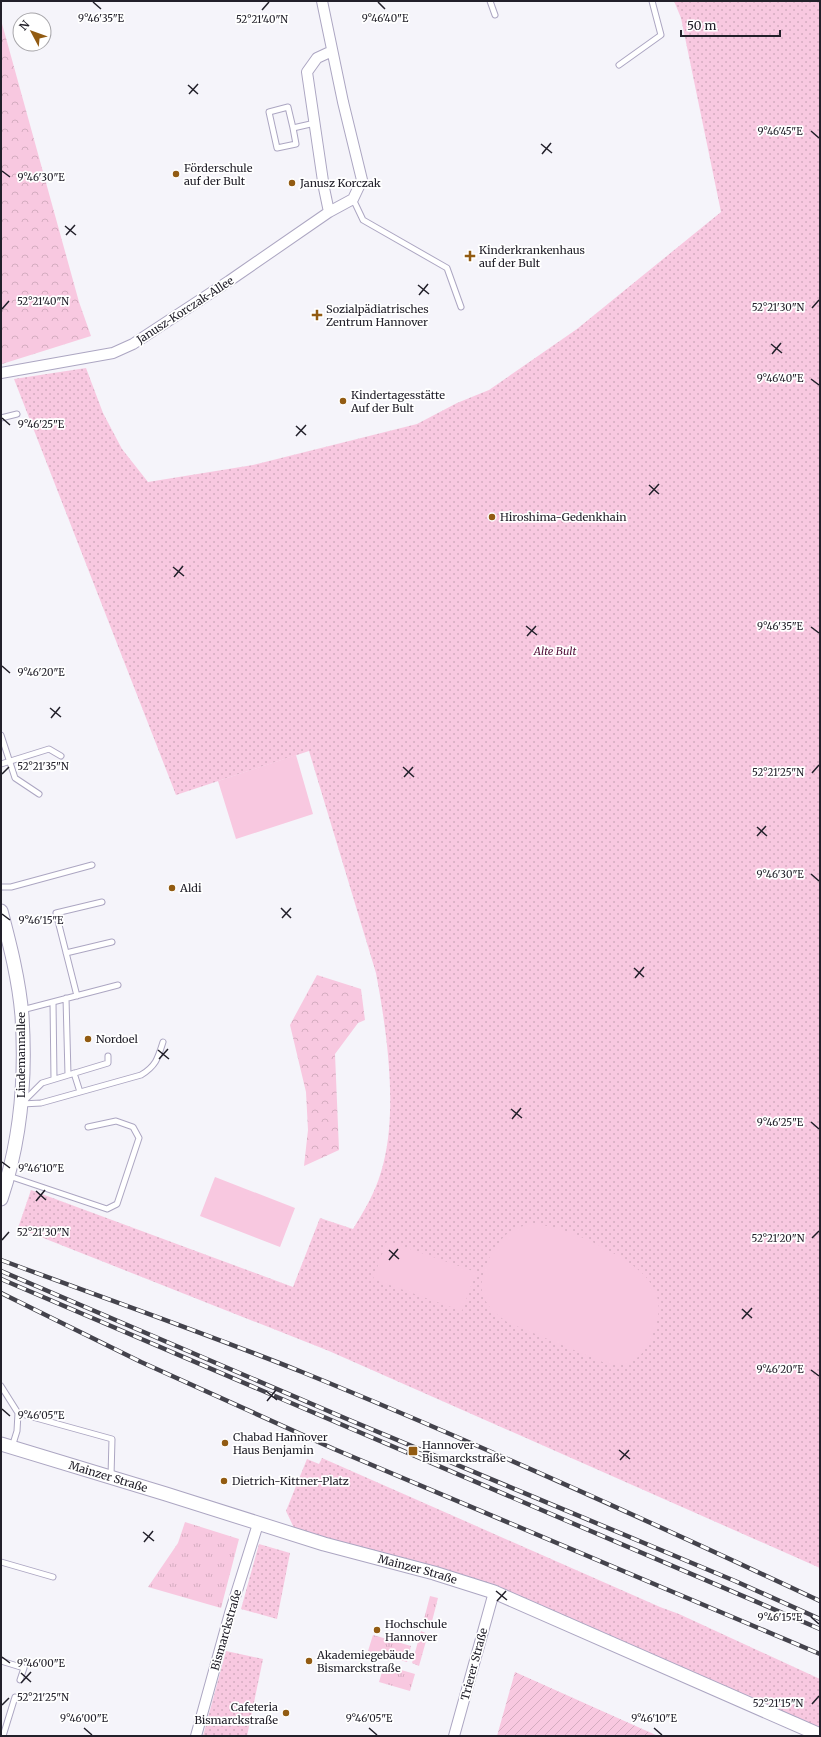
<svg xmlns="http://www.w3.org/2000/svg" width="821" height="1737" font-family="Merriweather,serif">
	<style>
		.grass { fill: url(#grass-tufts) }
		.forest { fill: url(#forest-crowns) }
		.park { fill: url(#park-dots) }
		.garden { fill: url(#garden-furrows) }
		.pitch { fill: #f8c8e0 }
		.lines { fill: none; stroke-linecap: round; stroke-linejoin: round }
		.service-casing { stroke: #aca6c2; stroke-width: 7 }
		.minor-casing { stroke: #aca6c2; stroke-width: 12 }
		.tertiary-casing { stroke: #aca6c2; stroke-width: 15 }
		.service { stroke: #fff; stroke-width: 5 }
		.minor { stroke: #fff; stroke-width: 10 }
		.tertiary { stroke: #fff; stroke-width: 13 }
		.rail-casing { stroke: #44434c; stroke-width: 4.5 }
		.rail { stroke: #fff; stroke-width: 3; stroke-dasharray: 9; stroke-linecap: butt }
		.ticks { fill: none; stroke: #22202a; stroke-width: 1.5 }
		.poi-dot { fill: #925b12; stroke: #fff; stroke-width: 1.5 }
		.labels { text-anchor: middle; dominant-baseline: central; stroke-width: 3.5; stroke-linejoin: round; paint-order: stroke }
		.poi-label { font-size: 11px; fill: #22202a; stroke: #fff; text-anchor: start }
		.street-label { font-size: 11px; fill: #22202a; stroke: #fff }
		.park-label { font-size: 11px; font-style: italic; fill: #53113a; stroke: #fff }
		.ticks-label { font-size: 10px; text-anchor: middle; fill: #22202a; stroke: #fff; stroke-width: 3.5; stroke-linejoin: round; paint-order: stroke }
	</style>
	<defs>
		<pattern id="grass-tufts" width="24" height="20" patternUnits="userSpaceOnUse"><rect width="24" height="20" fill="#f8c8e0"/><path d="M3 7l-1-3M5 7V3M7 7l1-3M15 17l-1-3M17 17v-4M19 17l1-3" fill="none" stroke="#d4acc0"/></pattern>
		<pattern id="forest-crowns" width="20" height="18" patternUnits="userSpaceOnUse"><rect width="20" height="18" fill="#f8c8e0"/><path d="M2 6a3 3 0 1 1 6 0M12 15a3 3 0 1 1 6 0" fill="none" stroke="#d4acc0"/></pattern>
		<pattern id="park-dots" width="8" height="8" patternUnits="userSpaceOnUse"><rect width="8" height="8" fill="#f8c8e0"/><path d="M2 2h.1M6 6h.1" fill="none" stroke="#d4acc0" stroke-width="1.8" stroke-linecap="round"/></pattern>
		<pattern id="garden-furrows" width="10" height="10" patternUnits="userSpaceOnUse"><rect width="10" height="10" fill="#f8c8e0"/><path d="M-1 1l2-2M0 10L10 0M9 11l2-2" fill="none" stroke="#d4acc0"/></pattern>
	</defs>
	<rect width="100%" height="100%" fill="#f5f4fa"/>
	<!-- grass -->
	<path class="grass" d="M185,1522L239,1539L221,1608L148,1587L178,1543Z
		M430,1596L438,1598L430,1629L422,1627Z
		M421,1631L428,1634L419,1666L412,1663Z
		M373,1635L411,1646L407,1662L368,1651Z
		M384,1665L415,1674L410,1691L379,1682Z"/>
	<!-- forest -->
	<path class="forest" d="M1,20L79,302L91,336L2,364L1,360Z
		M317,975L361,989L365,1020L358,1023L335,1054L339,1150L304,1166L308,1130L306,1092L290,1025Z"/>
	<!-- park -->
	<path class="park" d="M674,1H820V1568L329,1351L18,1228L31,1190L293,1287L320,1218L353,1229C364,1211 375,1193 381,1172C399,1114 387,1032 376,973L309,751L176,795L14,379L86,368L103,413L122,449L148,482L253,465L417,424L457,403L489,390L577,329L721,212L681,18Z
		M322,1458L660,1607L679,1614L820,1679V1734L496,1588L326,1539L294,1528L286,1511L307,1459L319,1464Z
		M259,1544L290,1553L277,1619L241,1609Z
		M226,1651L263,1659L247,1736H203Z"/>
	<!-- garden -->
	<path class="garden" d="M515,1672L658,1736H497Z"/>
	<!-- pitch -->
	<path class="pitch" d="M296,755L313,814L236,839L218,781Z
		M215,1177L295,1208L280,1247L200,1216Z
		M535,1224C542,1225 549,1226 556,1228C579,1234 627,1257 644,1275C662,1294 662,1313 652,1336C648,1346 643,1354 634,1360C626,1366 614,1364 605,1363L507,1322C496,1314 485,1306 482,1291C479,1273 494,1244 508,1233C516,1227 525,1225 535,1224Z
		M387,1241L476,1272L462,1311L373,1279Z"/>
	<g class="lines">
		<!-- service casing -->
		<g class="service-casing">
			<path id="service" d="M490,1L495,15
				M619,65L661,35L652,1
				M293,128L296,144L277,148L269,112L288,107L293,128L315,123
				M353,199L363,220L447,268L461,307
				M1,418L17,414
				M1,735L15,778L39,794
				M1,764L49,749L61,756
				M1,887H11L92,865
				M66,953L112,942
				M77,996L56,913L102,902
				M66,998L68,1075
				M53,1002L54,1079
				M22,1010L118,985
				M74,1073L80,1092
				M23,1102L42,1083L108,1063V1056
				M22,1104L41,1103L141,1075C156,1066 158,1058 163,1042
				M9,1176L107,1209L117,1204L139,1138L133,1127L116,1121L88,1127
				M1,1386L18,1413L17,1431L12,1447
				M18,1413L112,1439L111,1476
				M1,1562L53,1577
				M1,1661L24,1668L20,1680
				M3,1736L15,1697"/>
		</g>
		<!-- minor casing -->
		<g class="minor-casing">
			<path id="minor" d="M329,212L324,188L307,72L317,58L332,51
				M1,373L113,353L133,344L229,281L329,212L353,199L362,180L343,102L322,1
				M196,1736L230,1613L258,1524
				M454,1736L494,1592"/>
		</g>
		<!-- tertiary casing -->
		<g class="tertiary-casing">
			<g id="tertiary">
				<path d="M1,911C10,945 19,980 22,1016C26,1077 21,1140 1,1199"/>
				<path id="s1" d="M1,1444L166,1494L324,1544L434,1573L494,1592L820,1735"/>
			</g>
		</g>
		<!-- service -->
		<use href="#service" class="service"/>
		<!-- minor -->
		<use href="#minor" class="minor"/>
		<!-- tertiary -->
		<use href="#tertiary" class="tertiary"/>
		<!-- rail casing -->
		<g class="rail-casing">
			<path id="rail" d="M1,1260C101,1297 202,1332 302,1372C477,1443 649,1521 820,1601
				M1,1271L347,1419L735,1581L820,1619
				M1,1279L820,1629
				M1,1293L141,1362L334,1449L820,1654"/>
		</g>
		<!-- rail -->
		<use href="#rail" class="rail"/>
	</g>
	<!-- ticks -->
	<path class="ticks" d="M93,2L101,9M378,2L385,9M262,10L269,2M188,85L198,94M189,94L198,84M811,131L819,138M541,144L552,153M542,154L551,143M2,171L10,177M65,226L76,235M66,235L75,225M418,285L429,294M419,295L428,284M812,308L819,300M2,309L9,301M771,344L782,353M772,354L781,343M811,379L819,385M2,418L10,425M296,426L306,435M296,436L306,425M649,485L659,494M649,495L659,484M173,567L184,576M174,577L183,566M526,626L537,635M811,627L819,633M527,636L536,626M2,666L10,673M50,708L61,717M51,718L60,707M403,767L414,777M812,773L819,765M2,774L9,767M404,777L413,767M757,827L767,836M757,836L766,826M811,874L819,881M281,908L291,918M2,914L10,920M282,918L291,908M634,968L644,977M635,978L644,967M158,1050L169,1059M159,1059L168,1049M511,1109L522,1118M512,1119L521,1108M811,1122L819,1129M2,1162L10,1168M36,1191L46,1200M36,1201L45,1190M812,1238L819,1231M2,1240L9,1232M389,1250L399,1259M389,1260L398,1249M742,1309L752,1318M742,1319L752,1308M811,1370L819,1376M266,1391L277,1400M267,1401L276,1390M2,1409L10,1416M619,1450L630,1459M620,1460L629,1450M143,1532L154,1541M144,1542L153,1531M496,1591L507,1600M497,1601L506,1591M811,1617L819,1624M2,1657L10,1663M21,1673L31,1682M21,1683L31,1672M812,1704L819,1696M2,1705L9,1698M84,1728L92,1735M369,1728L377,1735M654,1728L662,1735"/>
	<!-- markers -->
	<g class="poi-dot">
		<circle cx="176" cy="174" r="4"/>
		<circle cx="292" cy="183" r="4"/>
		<path d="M468 250h4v4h4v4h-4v4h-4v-4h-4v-4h4z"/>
		<path d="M315 309h4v4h4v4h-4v4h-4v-4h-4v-4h4z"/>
		<circle cx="343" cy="401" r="4"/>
		<circle cx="492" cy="517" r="4"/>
		<circle cx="172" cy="888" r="4"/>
		<circle cx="88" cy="1039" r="4"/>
		<circle cx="225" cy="1443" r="4"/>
		<rect x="408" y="1446" width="10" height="10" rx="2"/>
		<circle cx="224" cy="1481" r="4"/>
		<circle cx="377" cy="1630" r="4"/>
		<circle cx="309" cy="1661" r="4"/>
		<circle cx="286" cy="1713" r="4"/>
	</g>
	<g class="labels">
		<!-- poi labels -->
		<g class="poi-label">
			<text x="184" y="168">Förderschule<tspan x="184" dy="13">auf der Bult</tspan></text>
			<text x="300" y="183">Janusz Korczak</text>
			<text x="479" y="250">Kinderkrankenhaus<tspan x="479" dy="13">auf der Bult</tspan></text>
			<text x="326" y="309">Sozialpädiatrisches<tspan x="326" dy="13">Zentrum Hannover</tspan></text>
			<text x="351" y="395">Kindertagesstätte<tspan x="351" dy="13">Auf der Bult</tspan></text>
			<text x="500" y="517">Hiroshima-Gedenkhain</text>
			<text x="180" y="888">Aldi</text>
			<text x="96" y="1039">Nordoel</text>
			<text x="233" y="1437">Chabad Hannover<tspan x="233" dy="13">Haus Benjamin</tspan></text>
			<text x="422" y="1445">Hannover<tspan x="422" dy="13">Bismarckstraße</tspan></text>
			<text x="232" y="1481">Dietrich-Kittner-Platz</text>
			<text x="385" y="1624">Hochschule<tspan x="385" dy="13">Hannover</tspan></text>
			<text x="317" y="1655">Akademiegebäude<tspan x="317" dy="13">Bismarckstraße</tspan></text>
			<text x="278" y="1707" text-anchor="end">Cafeteria<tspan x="278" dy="13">Bismarckstraße</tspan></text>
		</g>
		<!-- street labels -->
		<g class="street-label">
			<text transform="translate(185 310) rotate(-33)">Janusz-Korczak-Allee</text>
			<text transform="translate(21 1055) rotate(-90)">Lindemannallee</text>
			<text stroke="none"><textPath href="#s1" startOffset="112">Mainzer Straße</textPath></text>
			<text stroke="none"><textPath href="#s1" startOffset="435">Mainzer Straße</textPath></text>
			<text transform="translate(226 1630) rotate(-74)">Bismarckstraße</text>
			<text transform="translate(474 1664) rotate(-75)">Trierer Straße</text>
		</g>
		<!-- park labels -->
		<g class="park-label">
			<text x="555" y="651">Alte Bult</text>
		</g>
	</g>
	<g class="ticks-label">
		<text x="101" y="22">9°46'35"E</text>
		<text x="385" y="22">9°46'40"E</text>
		<text x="262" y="23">52°21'40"N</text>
		<text x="780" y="135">9°46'45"E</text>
		<text x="41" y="181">9°46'30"E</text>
		<text x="43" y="305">52°21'40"N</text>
		<text x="778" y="311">52°21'30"N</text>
		<text x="780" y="382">9°46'40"E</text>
		<text x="41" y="428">9°46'25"E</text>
		<text x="780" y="630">9°46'35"E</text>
		<text x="41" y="676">9°46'20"E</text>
		<text x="43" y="770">52°21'35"N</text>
		<text x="778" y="776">52°21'25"N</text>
		<text x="780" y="878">9°46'30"E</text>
		<text x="41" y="924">9°46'15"E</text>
		<text x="780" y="1126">9°46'25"E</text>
		<text x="41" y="1172">9°46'10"E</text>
		<text x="43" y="1236">52°21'30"N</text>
		<text x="778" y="1242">52°21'20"N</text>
		<text x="780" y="1373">9°46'20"E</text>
		<text x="41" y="1419">9°46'05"E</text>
		<text x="780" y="1621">9°46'15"E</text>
		<text x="41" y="1667">9°46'00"E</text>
		<text x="43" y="1701">52°21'25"N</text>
		<text x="778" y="1707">52°21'15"N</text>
		<text x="84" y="1722">9°46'00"E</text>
		<text x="369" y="1722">9°46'05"E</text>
		<text x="654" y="1722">9°46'10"E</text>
	</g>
	<!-- border -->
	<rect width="821" height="1737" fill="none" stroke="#22202a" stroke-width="4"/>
	<!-- north arrow -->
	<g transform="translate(32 32) rotate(311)"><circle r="19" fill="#ffffff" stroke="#a7a6aa"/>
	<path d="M0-3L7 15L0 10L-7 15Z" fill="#925b12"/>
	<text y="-6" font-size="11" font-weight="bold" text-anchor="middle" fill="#22202a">N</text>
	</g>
	<!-- scale -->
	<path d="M681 30v6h99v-6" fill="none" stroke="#22202a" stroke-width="2"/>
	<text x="687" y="30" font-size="12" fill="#22202a" stroke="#ffffff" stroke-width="3" paint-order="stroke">50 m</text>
</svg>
